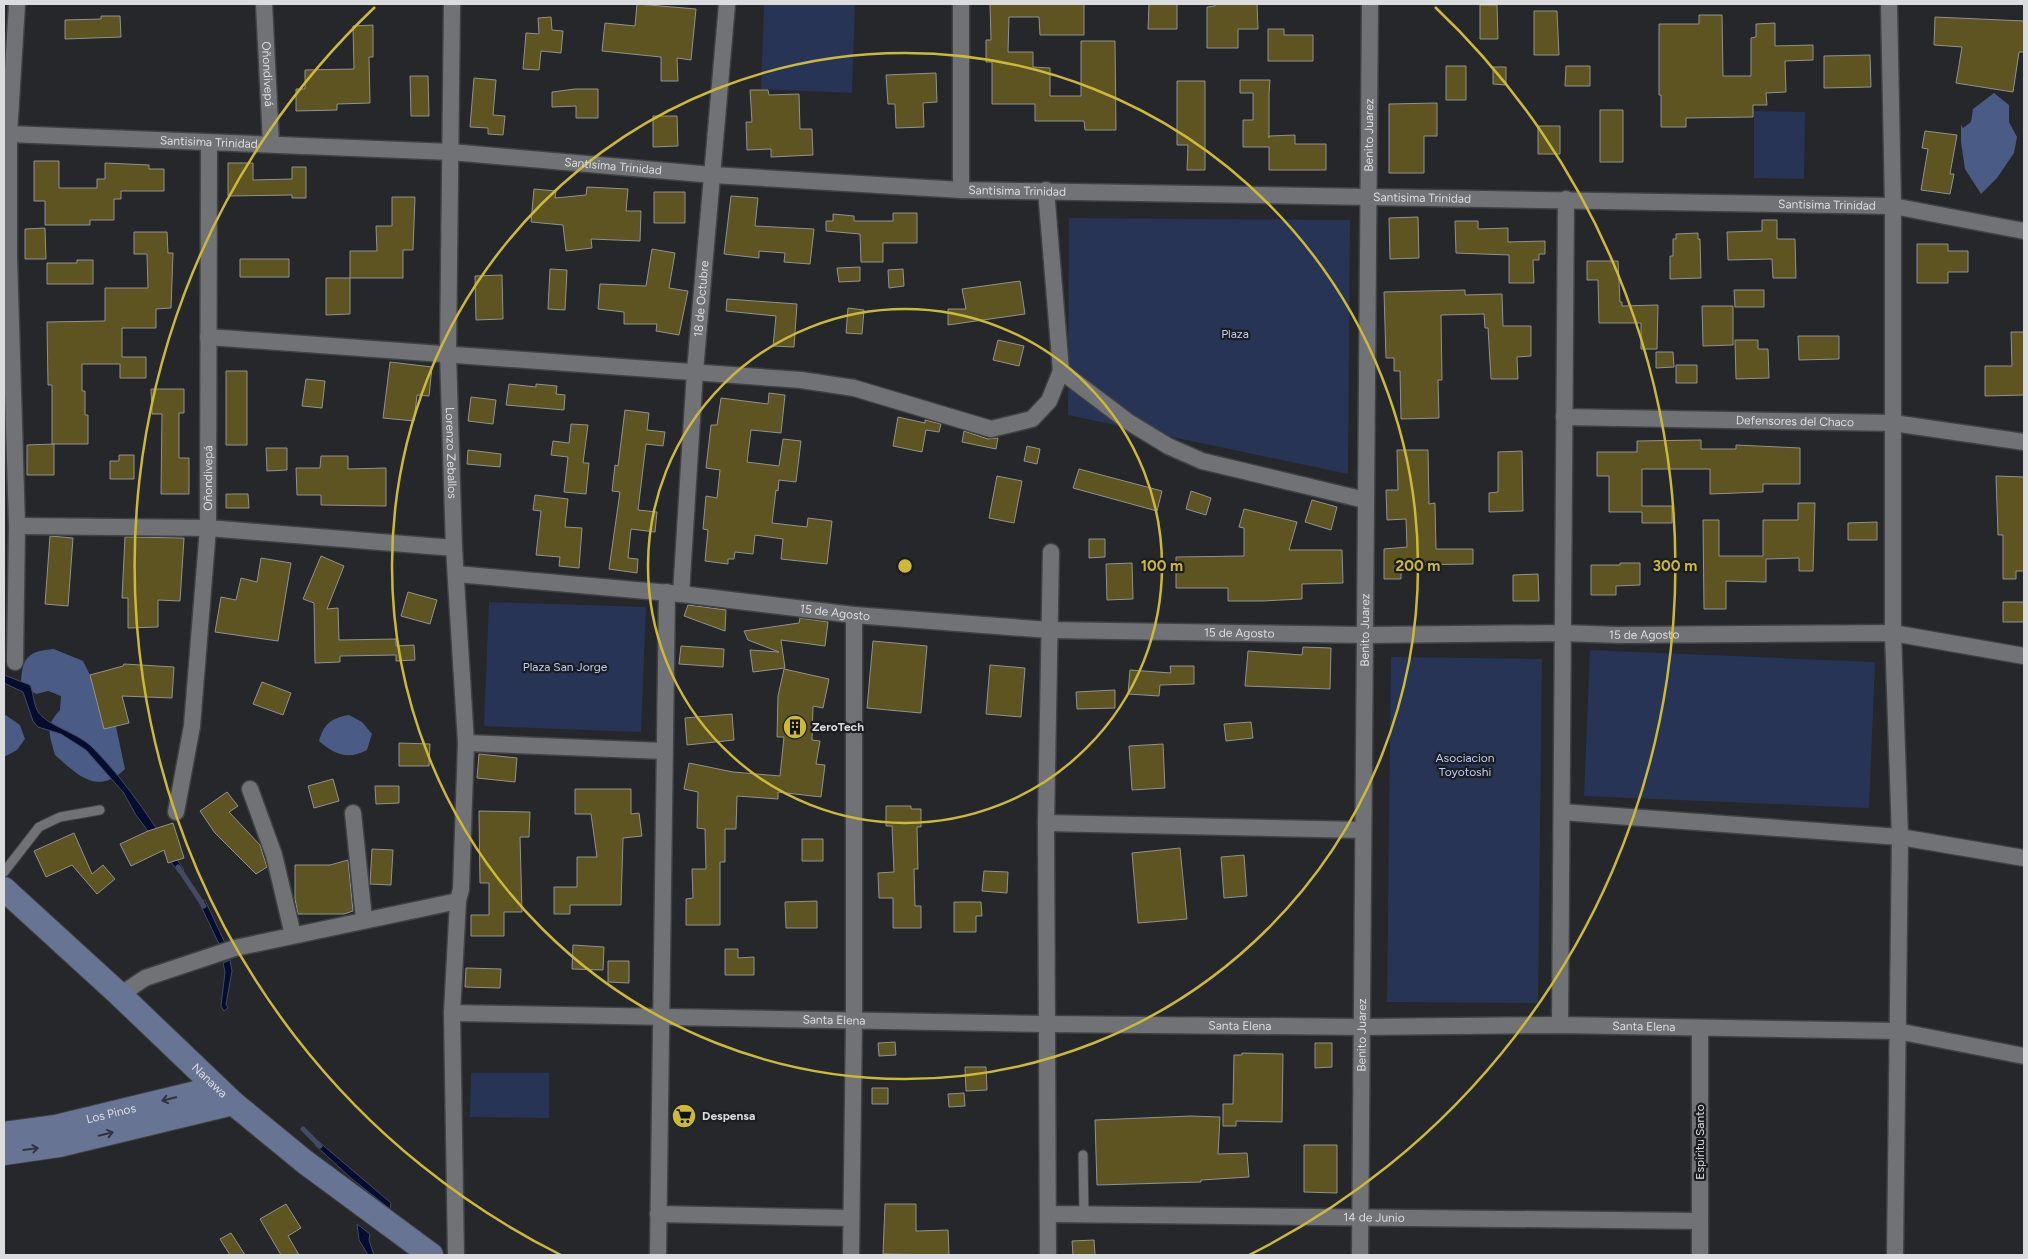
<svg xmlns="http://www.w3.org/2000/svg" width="2028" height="1259" font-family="Figtree,sans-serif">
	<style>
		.green { fill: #273455 }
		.forest { fill: #4a5b86 }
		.water { fill: #040c2f; stroke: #444a64 }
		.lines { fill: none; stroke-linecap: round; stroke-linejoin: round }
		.stream { stroke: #444a64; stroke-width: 5 }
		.building { fill: #5d5421; stroke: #92918d }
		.lane-casing { stroke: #404144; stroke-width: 11 }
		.street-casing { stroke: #404144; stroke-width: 19 }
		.secondary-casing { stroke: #404144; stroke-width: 26 }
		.lane { stroke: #707276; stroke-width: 9 }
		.street { stroke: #707276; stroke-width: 16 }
		.secondary { stroke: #687494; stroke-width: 24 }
		.oneway { stroke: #2f333e }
		.ring { fill: none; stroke: #cdb938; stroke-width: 2.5 }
		.labels { text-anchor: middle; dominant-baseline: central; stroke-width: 4.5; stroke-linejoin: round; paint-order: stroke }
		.street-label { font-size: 12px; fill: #dbdcde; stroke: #1c1d21 }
		.park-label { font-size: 12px; fill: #bbccf6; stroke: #1c1d21 }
		.poi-label { font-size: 12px; font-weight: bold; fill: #dbdcde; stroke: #1c1d21; text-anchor: start }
		.centre { fill: #cdb938; stroke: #1c1d21; stroke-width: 2.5 }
		.ring-label { font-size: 15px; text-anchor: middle; font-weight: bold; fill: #cdb938; stroke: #1c1d21; stroke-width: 4.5; stroke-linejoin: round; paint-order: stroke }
	</style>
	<rect width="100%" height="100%" fill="#25272a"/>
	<!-- green -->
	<path class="green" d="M764,4H855L852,93L761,89Z
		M1754,111L1805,112L1804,179L1754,178Z
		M1069,218L1350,220L1348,474L1068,415Z
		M489,602L646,607L641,732L484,726Z
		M1590,650L1875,662L1869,808L1584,796Z
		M1391,657L1542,659L1538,1003L1387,1002Z
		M471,1073H549V1118L470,1117Z"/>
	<!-- forest -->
	<path class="forest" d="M1994,93L2009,105V122L2017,137L2014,153L1997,178L1981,194L1965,169L1961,142V125L1963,128L1971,122L1973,109Z
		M54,649L83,661L116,727L125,769C97,796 78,775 55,755C49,734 45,726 60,710L61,696L48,691L36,694L21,685C22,658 27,651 54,649Z
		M4,714L20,725L25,739L17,750L4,757Z
		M349,715L362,722L372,734L367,750C348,760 335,755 319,741C324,724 331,718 349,715Z"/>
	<!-- water -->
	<path class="water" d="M4,675L30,685C34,693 33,705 39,713C47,725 80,734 93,748C129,784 156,828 184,870L179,873L136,815L123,792L86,750L61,734L38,727L33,721L23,692L4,683Z
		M205,900L225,943L219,944L199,902Z
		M230,960L232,971L226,1004L228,1008L224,1011L221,1006L225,972L223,963Z
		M318,1141L391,1203L390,1209L352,1179L315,1145Z
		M357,1224L370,1234L369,1240L374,1255H368L359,1240Z"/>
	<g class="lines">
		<!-- stream -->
		<path class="stream" d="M178,867L204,906
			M303,1129L320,1146"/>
	</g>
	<!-- building -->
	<path class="building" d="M637,4L696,9L691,60L677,58L678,81H661V57L602,51L605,23L635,26Z
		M990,4H1084V35H1040L1039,17H1009L1008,52H1033V67L1050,68V96H1081V41H1115L1116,130H1085L1084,121H1035V104H992V62H986V40H991Z
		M1149,4H1177V29H1148Z
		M1215,4H1257L1258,29H1238V48H1207V7L1215,6Z
		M1480,5H1497L1498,39H1480Z
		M1534,11H1557L1559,55H1534Z
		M1699,15H1722L1723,76H1751V38L1756,37V24L1775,23V46L1813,45V60L1785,61L1786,92L1766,93L1767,105H1753V117L1686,118V127H1661V95H1659V24H1699Z
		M101,16H120L121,37L65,39V20L101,19Z
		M551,17L552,30L563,31L561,53L541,51L539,70L523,69L526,33L539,34L538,18Z
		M1935,17L2024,21V52H2019L2013,92L1956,83L1962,47L1934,45Z
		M373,25V57H369L370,103L337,104V110L296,111V89H305V70L354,69L353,26Z
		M1268,29H1284V35H1313V61H1268Z
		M1870,55L1871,87L1824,88V56Z
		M1446,66H1466V100H1446Z
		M1566,66H1590V86H1565Z
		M1493,67H1506V85L1493,84Z
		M936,73L937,102L923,103L924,127L896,128L895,104H888L886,75Z
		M410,76H428L429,116H411Z
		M474,78L496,80L493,115L505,116L503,135L488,134V128L470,127Z
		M1240,80H1270L1269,93V138V136L1295,135V144H1326V170H1269V147H1243V120H1253V93H1240Z
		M1177,81H1205V170H1187L1188,145H1177Z
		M575,89H598V118H576V106L552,107V92Z
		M750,90H768L769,95L799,94L800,129H812L813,155L771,157V149L747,150L746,122H752Z
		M1437,103V136H1424V173H1389V104Z
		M1600,110H1623V162H1600Z
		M653,116H677L678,146L653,147Z
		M1538,126H1560V154H1538Z
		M1925,131L1957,135L1950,174H1954L1950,194L1921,190L1928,149L1922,148Z
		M34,161H59V188H97V179H105V163L149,165V169H164V191H121V199H114V220H90V225H45V201H34Z
		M228,163H253V180L292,179V167H306V198H292V195L228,196Z
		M587,187L628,189L626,211H641L640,241L591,239L592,248L566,251L563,225L531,222L534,189L556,191L555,198L586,195Z
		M654,192H685V223H654Z
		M731,196L758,198L755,226L814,229L810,264L784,262L785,253L759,251V258L724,254Z
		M392,197H415L413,250H403V278H350V251H377L376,226H392Z
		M893,213H917V243H883V262H861L860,234L826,231V221H833V214L854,216V221H893Z
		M1418,217L1419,258L1390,259L1389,218Z
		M1762,220H1777V239H1795L1796,278H1773L1772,259L1728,260L1727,232L1762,231Z
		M1455,221H1478V229L1508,228V242L1545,241V254H1539V260H1533L1534,283H1509V255L1456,253Z
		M45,228L46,259H25V229Z
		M134,232H167L168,253H173L171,308L156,309V328H122V357H146V378H120V364H82V391H85V415H88V444H52V385H48L47,322L105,321V288H148L147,254H134Z
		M1698,233V239H1700L1701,278L1670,279V256H1673V239H1676V234Z
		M1917,244H1948V251H1968V272H1948V283H1917Z
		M652,249L675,253L669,288L688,291L679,335L656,331L657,324H624V312L598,309L600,284L646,286Z
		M240,259H289V277H240Z
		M77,260H93V284H47V263H77Z
		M1587,261H1618L1620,302H1622V306L1658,305L1657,349H1641V323H1599L1598,280H1587Z
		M860,267V281L839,282L837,268Z
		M550,269L567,270L565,310L548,309Z
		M903,269L904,286L889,288L888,270Z
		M502,275L503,319L476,320L475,276Z
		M326,278H350V314L326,315Z
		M1020,281L1025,314L948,325V309H966L962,289Z
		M1465,290V295L1502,294L1503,326H1531V356L1517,357L1518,379H1491L1488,328H1485L1484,314L1441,315L1442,380H1438L1439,418L1401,419L1400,371H1394V358H1386L1384,292Z
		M1734,290H1764V307H1735Z
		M727,299L797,304L794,347L773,346L776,316L726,311Z
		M1702,306H1733V345L1703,346Z
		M848,308L864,310L862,334L846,333Z
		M2011,332H2024V395L1985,396V366H2012Z
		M1798,336H1839V359L1799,360Z
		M998,340L1024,346L1019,366L993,360Z
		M1735,340H1758V349H1768L1769,378L1736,379Z
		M1656,352H1673L1674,367L1656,368Z
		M390,362L432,367L429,396L417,395L414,421L383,418Z
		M1676,365H1697V383H1676Z
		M226,371H247V445H226Z
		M306,379L325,381L322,408L302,406Z
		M509,384L536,387V384L557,386L556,394L565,395L564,410L506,405Z
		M151,389H184V413H179V458H189V494H161L162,414H152Z
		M769,393L785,395L781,433L751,430L747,462L779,466L783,439L801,441L796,482L779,480L778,491L776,490L772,523L807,527L808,518L832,521L827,564L781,559L783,539L755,535L753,554L735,552L734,559H728V564L705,561L708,530L703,529L706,496L717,498L720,470L706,468L711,425H717L721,398L768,404Z
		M471,397L496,400L493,424L468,421Z
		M625,410L649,413L647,430L665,432L663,446L646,444L638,510L657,512L655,532L631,529L628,558L638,559L637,573L609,569L620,492L612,491L615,465L618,466Z
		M898,417L925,423V420L941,424L939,432L926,430L922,452L893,446Z
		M571,424L588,425L583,463H589L586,494L564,492L568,457L551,455L553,441L569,443Z
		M964,431L988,439L998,438L996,449L962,442Z
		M1701,440V449H1736V445L1800,448V484H1763V492L1710,494V469H1642V506H1672V523H1642V512H1609V476H1597V452H1637V441Z
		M54,444V475H27V445Z
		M1027,446L1040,449L1037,464L1024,461Z
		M266,448H287V470L267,471Z
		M468,450L501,454L500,467L467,464Z
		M1397,450H1428L1429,504L1435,503L1436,549H1473V564L1401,565V579H1384V549L1407,547L1406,519L1387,520L1386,490H1398Z
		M1522,451L1523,511L1489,512V493L1498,492V452Z
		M119,455H134V479H110V461H119Z
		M321,456H348V469L386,468V506L321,505V495H297L296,468H320Z
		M1079,469L1162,491L1157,511L1073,488Z
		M997,476L1022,481L1014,523L989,518Z
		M1996,476L2024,477V571H2016V579H2003V535H1998Z
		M1191,491L1211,498L1206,515L1186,509Z
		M226,494H248L249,508H226Z
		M535,495L568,499L565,527L582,528L579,568L559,566L560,557L536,555L541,511L533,510Z
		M1312,500L1337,507L1331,530L1305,522Z
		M1798,503H1815L1813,571H1799V558L1766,559V582L1726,581V609H1704L1703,520H1719V556H1763V520H1798Z
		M1244,509L1297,522L1289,550H1342L1343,583L1302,584V599L1262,601H1228V588H1176V557L1244,556V528L1239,527Z
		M1877,522V540H1848V523Z
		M50,536L73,538L68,606L45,604Z
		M125,537L184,538L180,601L158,600V627L128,628V598H122Z
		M1089,539H1105V557L1089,558Z
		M321,556L344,566L327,609L338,608L339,640L396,639V646L414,645L415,660L396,661V655L340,656V662L315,663L314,603L303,599Z
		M261,558L291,563L278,641L215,632L221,597L236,600L241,578L257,582Z
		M1132,563L1133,599L1107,600L1106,564Z
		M1620,563H1640V585L1616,586V595H1591V565H1620Z
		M1538,574L1539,601H1513V575Z
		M408,592L437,600L430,624L401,616Z
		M2003,602H2024V622H2003Z
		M688,605L726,610L725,631L684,616Z
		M800,618L828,622L825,646L781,640L785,668L753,672L750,650L779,652L748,640L744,631L799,623Z
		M873,641L927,646L921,713L867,708Z
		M681,646L724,649L723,667L679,664Z
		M1303,647L1331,648L1330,689L1245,686L1248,651L1302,655Z
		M124,664L174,667L172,698L122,696L129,723L104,729L90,675L123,666Z
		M990,665L1025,668L1021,717L986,714Z
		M1170,666H1194V684L1160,685L1159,696L1128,694L1130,670L1171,673Z
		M784,669L829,679L823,708L813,706L812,740L820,741L816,764L825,765L821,797L778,792V799L737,796L736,829H725V862H720V925H686V899L693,898L692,869H706L705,829L697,828L698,792L684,789L689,763L733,772L780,776L784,737H777L778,696Z
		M262,682L291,693L283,715L253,704Z
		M1115,690V708L1077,709L1076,692Z
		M732,714L734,740L687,745L685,718Z
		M1251,722L1253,738L1226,741L1224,724Z
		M399,743L430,744L429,766H399Z
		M1163,744L1165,788L1132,790L1129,746Z
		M479,754L517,758L515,782L477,778Z
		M333,779L339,801L314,808L308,786Z
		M375,786H399V803L376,804Z
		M575,789H631V814L639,813L642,836L623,838L621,905H570V914H554V887H577V857H597L591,814H575Z
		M227,792L238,806L229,812L260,845L264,858L267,867L256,874L215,833L200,811Z
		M886,806H911V809H921V827H917L918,869H914L915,906H921V928H893V898H879L878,873L894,872L892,826H886Z
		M479,811L530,812L529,837H520L522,912H504V936H471V915H489V883H480Z
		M173,823L184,858L168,863L164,850L131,866L120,844L148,831Z
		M74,833L92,874L103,865L115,879L97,894L72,865L46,877L34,851Z
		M802,839H823V861H802Z
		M1180,848L1187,919L1138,923L1132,853Z
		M372,849L393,850L391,885L370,884Z
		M1244,855L1247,896L1224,898L1221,857Z
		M348,860L353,911L344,914H298L295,899V865H330Z
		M984,871L1008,872L1007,893L982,891Z
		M817,901V928H786L785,902Z
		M954,902H981L982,916H976V932H954Z
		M573,945L604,947L603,970L572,969Z
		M725,949H738V958L754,957V975H725Z
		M608,961H629V983L608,982Z
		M466,968L501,969L500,988L465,987Z
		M895,1042L896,1055L879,1056L878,1043Z
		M1315,1043H1332V1067L1315,1068Z
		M1242,1053L1283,1054L1282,1122L1236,1121V1126H1223V1104H1233L1234,1055H1242Z
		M965,1067H986L987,1090L966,1091Z
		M872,1088H888V1104H872Z
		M964,1093L965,1106L949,1107L948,1094Z
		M1191,1116L1220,1117L1218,1154L1247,1153L1249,1177L1201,1180V1182L1097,1185L1095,1120Z
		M1304,1145H1337V1193L1304,1192Z
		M286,1204L301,1228L288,1236L299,1255H281L260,1219Z
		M885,1204H916V1231L948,1230L949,1255L883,1254Z
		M231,1233L245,1255H230L220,1239Z
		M1094,1240L1095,1255H1073L1072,1241Z"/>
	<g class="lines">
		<!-- lane casing -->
		<g class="lane-casing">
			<path id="lane" d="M4,872L39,827L60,817L100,810
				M1083,1155L1084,1215"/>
		</g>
		<!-- street casing -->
		<g class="street-casing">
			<g id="street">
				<path id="s1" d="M264,4L271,143"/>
				<path id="s2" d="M452,4L448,354L454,548L466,743L461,889L458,901L452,1013L456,1255"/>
				<path d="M961,4V190"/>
				<path d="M1889,4L1893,206V633L1900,837L1895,1255"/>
				<path id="s3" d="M9,134L451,152L713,175L961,190L1893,206L2024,231"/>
				<path d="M1046,190L1061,371"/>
				<path d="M208,337L801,380L854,388L991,429L1032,419L1049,401L1061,371L1127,421L1168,446L1202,461L1365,500"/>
				<path id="s4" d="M1564,417L1893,423L2024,442"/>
				<path d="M17,526L208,528L454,548"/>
				<path id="s5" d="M456,574L681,594L854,615L1049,630L1365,635L1563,633L1619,635L1893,633L2024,656"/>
				<path id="s6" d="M681,594L695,371L727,4"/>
				<path d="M15,662L17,526L9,257V134L17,4"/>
				<path d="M466,743L664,751"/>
				<path d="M250,789L274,855L293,935"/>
				<path id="s7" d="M176,812L192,726L208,528L209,142"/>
				<path d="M1562,812L1900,837L2024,858"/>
				<path d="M353,813L364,919"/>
				<path d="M1046,823L1363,830"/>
				<path d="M120,995L145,978L235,948L458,901"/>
				<path id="s8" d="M452,1013L1047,1024L1362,1027L1560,1025L1897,1031L2024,1056"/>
				<path d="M1560,1025L1566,199"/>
				<path d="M658,1214L850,1218"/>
				<path id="s9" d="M1048,1214L1700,1221"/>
				<path d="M658,1255L667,592"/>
				<path d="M851,1255L854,1021V615"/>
				<path d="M1048,1255L1046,823L1051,552"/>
				<path id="s10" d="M1360,1255L1370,4"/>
				<path d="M1700,1255V1030"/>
			</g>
		</g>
		<!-- secondary casing -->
		<g class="secondary-casing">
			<g id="secondary">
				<path id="s11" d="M4,889L120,995L233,1103L305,1162L431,1255"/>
				<path id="s12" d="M4,1134L56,1127L217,1088"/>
				<path d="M4,1153L59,1145L233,1103"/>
			</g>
		</g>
		<!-- lane -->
		<use href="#lane" class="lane"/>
		<!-- street -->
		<use href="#street" class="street"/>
		<!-- secondary -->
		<use href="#secondary" class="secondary"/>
	</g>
	<!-- one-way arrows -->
	<defs><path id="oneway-shaft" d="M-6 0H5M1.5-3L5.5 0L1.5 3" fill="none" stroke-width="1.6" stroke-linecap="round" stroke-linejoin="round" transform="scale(1.25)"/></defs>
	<g class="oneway">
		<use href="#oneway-shaft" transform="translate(169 1099) rotate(166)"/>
		<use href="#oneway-shaft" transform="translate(106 1134) rotate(-14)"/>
		<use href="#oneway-shaft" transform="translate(31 1149) rotate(-8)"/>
	</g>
	<!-- distance rings -->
	<g class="ring">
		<circle cx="905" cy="566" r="257"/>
		<circle cx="905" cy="566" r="513"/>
		<path d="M561 1255A770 770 0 0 1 375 7M1435 7A770 770 0 0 1 1249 1255"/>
	</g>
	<!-- icons -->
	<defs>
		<g id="building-disc" transform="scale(1.25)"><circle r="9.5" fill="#cdb938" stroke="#1c1d21"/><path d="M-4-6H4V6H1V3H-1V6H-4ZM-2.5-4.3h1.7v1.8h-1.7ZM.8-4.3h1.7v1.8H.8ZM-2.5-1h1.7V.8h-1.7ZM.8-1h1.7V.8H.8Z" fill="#111"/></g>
		<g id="supermarket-disc" transform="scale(1.25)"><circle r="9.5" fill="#cdb938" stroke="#1c1d21"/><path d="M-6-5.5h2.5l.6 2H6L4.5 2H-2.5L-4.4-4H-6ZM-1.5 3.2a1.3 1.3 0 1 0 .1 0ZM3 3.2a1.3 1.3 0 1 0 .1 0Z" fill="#111"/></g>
	</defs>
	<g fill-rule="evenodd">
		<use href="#building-disc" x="795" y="727"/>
		<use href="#supermarket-disc" x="684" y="1116"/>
	</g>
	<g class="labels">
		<!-- street labels -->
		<g class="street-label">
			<text stroke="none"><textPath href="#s1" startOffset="70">Oñondivepá</textPath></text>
			<text stroke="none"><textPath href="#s10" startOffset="1120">Benito Juarez</textPath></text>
			<text stroke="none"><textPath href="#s3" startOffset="200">Santisima Trinidad</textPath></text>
			<text stroke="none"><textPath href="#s3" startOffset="605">Santisima Trinidad</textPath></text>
			<text stroke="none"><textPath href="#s3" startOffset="1010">Santisima Trinidad</textPath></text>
			<text stroke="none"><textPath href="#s3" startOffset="1415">Santisima Trinidad</textPath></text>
			<text stroke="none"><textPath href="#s3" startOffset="1820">Santisima Trinidad</textPath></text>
			<text stroke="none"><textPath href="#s6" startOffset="296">18 de Octubre</textPath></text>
			<text stroke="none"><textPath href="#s4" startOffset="231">Defensores del Chaco</textPath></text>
			<text stroke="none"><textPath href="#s2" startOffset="449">Lorenzo Zeballos</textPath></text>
			<text stroke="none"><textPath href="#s7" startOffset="336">Oñondivepá</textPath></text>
			<text stroke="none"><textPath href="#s5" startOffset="381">15 de Agosto</textPath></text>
			<text stroke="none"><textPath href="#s10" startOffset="625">Benito Juarez</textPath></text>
			<text stroke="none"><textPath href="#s5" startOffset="786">15 de Agosto</textPath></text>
			<text stroke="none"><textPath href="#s5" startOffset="1191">15 de Agosto</textPath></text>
			<text stroke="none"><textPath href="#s8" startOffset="382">Santa Elena</textPath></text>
			<text stroke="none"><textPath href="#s8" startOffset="788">Santa Elena</textPath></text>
			<text stroke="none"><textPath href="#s8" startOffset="1192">Santa Elena</textPath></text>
			<text stroke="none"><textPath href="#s10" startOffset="220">Benito Juarez</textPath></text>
			<text stroke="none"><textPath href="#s11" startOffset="281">Nanawa</textPath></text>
			<text stroke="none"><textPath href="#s12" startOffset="109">Los Pinos</textPath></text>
			<text transform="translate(1700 1142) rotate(-90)">Espiritu Santo</text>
			<text stroke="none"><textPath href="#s9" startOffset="326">14 de Junio</textPath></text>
		</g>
		<!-- park labels -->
		<g class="park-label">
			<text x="1235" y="334">Plaza</text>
			<text x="565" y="667">Plaza San Jorge</text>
			<text x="1465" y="758">Asociacion<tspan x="1465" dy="14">Toyotoshi</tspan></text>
		</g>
		<!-- poi labels -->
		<g class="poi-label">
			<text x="812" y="727">ZeroTech</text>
			<text x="702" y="1116">Despensa</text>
		</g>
	</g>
	<circle cx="905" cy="566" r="8" class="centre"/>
	<g class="ring-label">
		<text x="1162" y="571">100 m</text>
		<text x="1418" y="571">200 m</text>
		<text x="1675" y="571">300 m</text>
	</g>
	<!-- border -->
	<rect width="2028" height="1259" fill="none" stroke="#dbdcde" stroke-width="10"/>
</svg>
